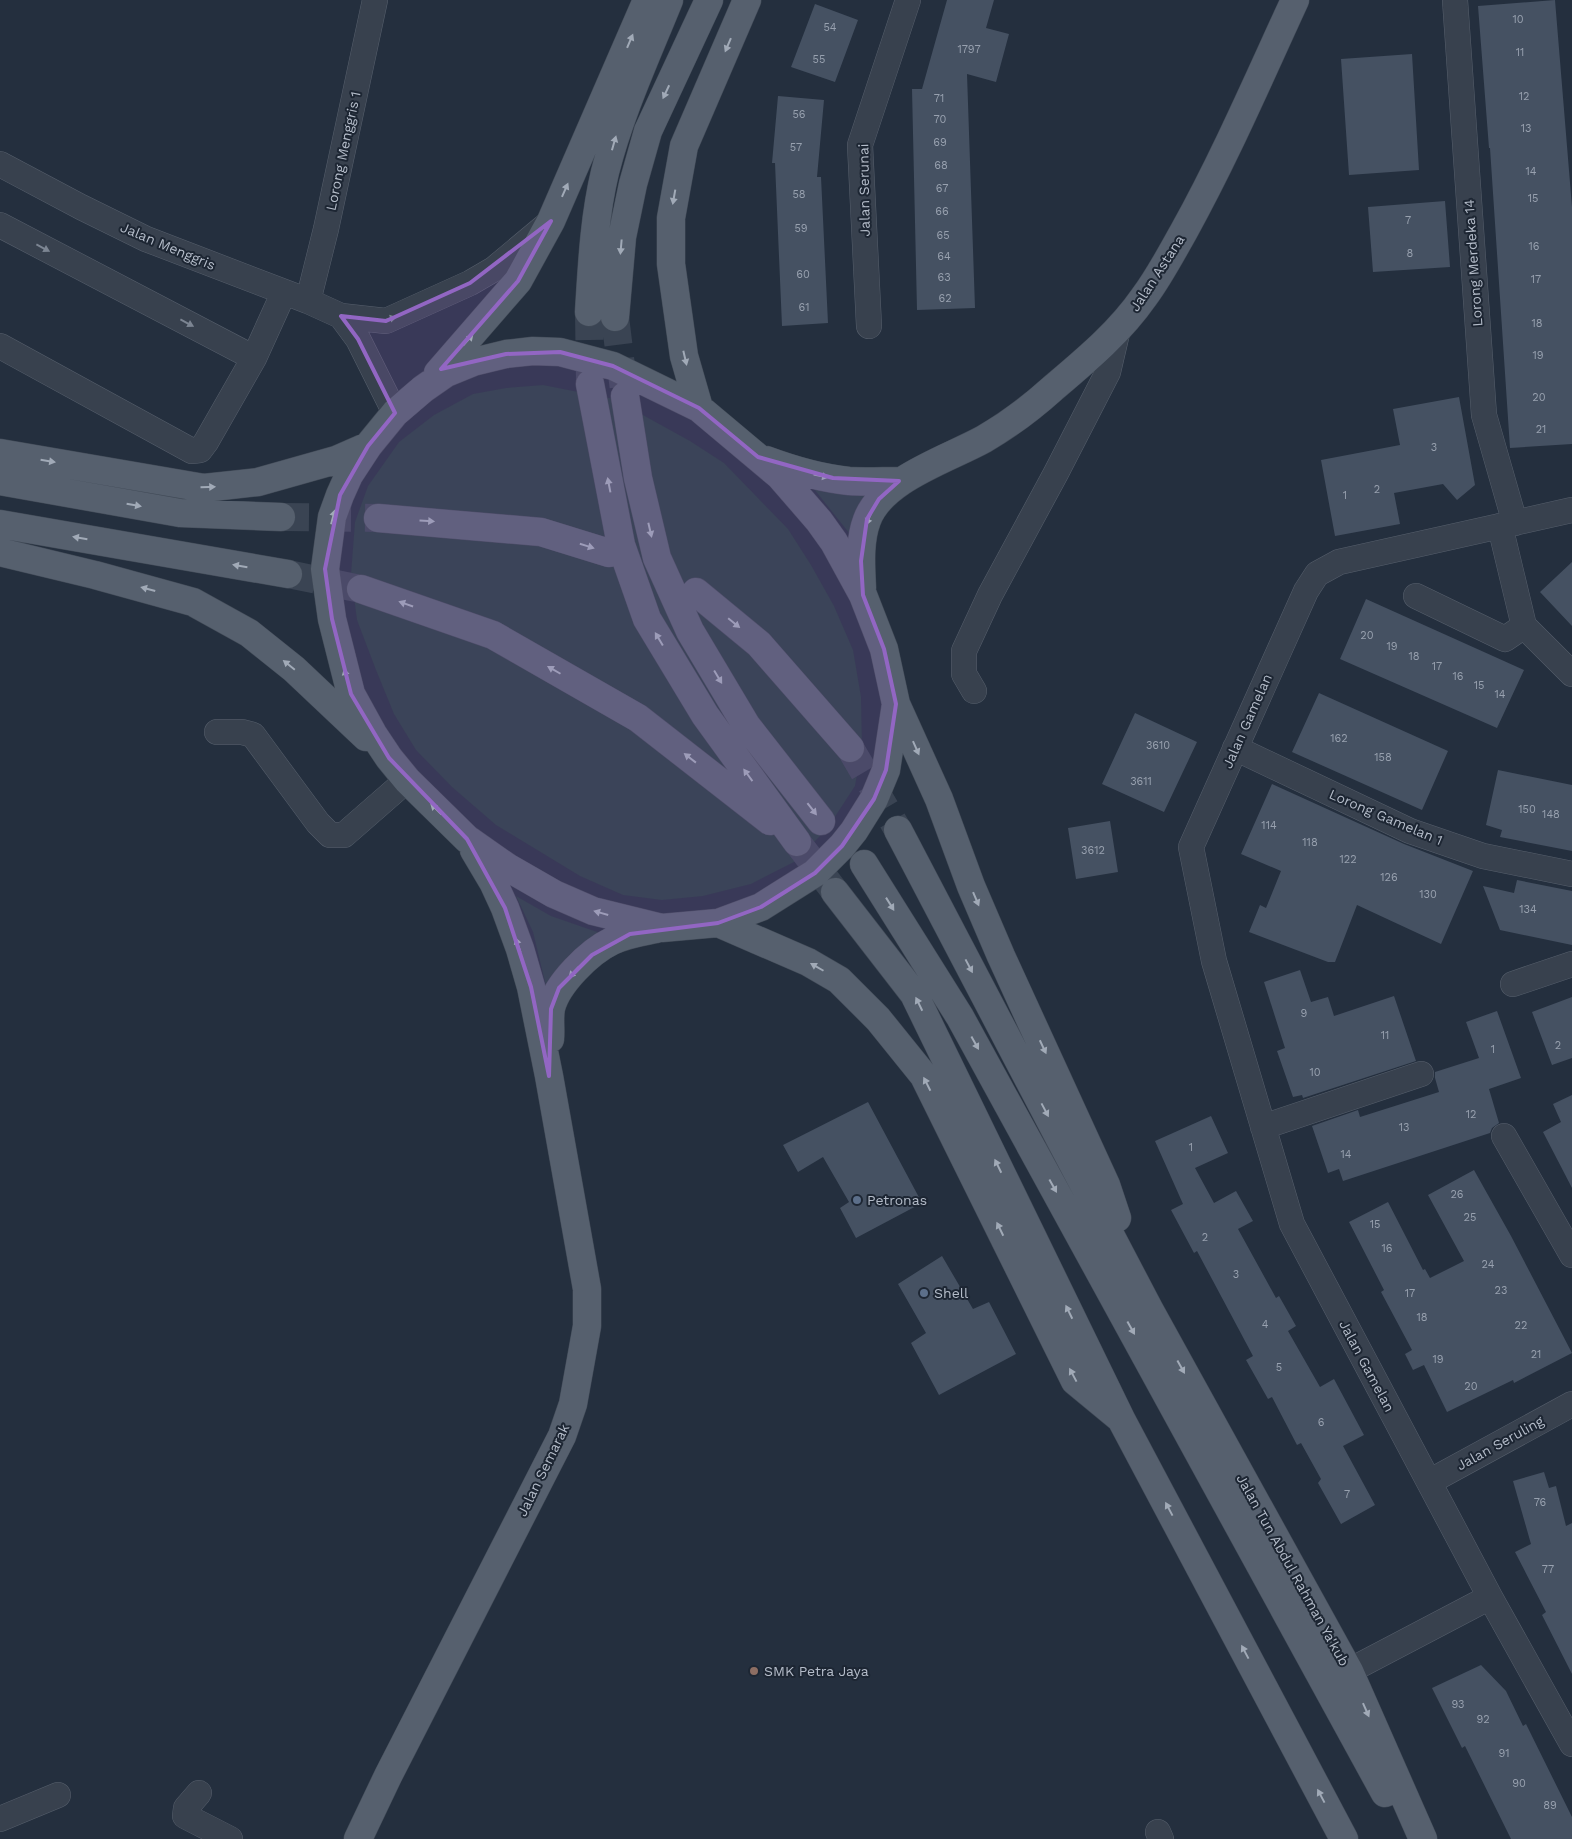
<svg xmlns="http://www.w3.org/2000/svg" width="1572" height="1839" font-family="'Work Sans',sans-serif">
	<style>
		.green { fill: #263c3f }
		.building { fill: #455162 }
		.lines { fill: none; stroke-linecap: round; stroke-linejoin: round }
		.major-tunnel { stroke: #3a4453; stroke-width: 28; stroke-dasharray: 28 14; stroke-linecap: butt }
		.minor-casing { stroke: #565f6c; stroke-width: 26 }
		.major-casing { stroke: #414a57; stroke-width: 29 }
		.minor { stroke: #38414e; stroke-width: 25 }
		.major { stroke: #56606e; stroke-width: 28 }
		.oneway { fill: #a1aab7 }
		.oneway2 { fill: #7c8592 }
		.marked { fill: #9266c3; fill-opacity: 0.2; stroke: #9266c3; stroke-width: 4; stroke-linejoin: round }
		.service-dot { fill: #5c6f8a; stroke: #1d2633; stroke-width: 2 }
		.education-dot { fill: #8d6e63; stroke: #1d2633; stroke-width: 2 }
		.labels { text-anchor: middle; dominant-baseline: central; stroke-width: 4; stroke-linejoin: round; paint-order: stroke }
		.number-label { font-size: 11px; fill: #98a1af }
		.street-label { font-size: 14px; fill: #b4bcc9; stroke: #1d2633 }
		.poi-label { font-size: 14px; fill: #b4bcc9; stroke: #1d2633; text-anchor: start }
	</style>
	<rect width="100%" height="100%" fill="#242f3e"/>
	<!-- green -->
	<path class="green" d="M543,385L614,399L690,441L724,463L788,529L811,565L834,606L853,650L861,697L862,746L855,786L827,829L794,862L751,884L703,896L662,900L623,895L580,876L496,825L452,787L416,750L394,714L376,670L357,620L351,574L355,522L368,486L399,442L434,415L473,394L506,388Z
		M814,489L841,494H871L853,538Z
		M516,896L551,916L603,934L546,986L533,932Z"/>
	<!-- building -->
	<path class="building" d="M947,0H994L986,28L1009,34L996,82L967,74L975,308L917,310L912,89H922Z
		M1555,0L1572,207V444L1510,448L1490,148H1489L1478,6Z
		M815,4L858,20L835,82L791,67Z
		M1412,54L1419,170L1349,175L1341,59Z
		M778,96L824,100L817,177H821L828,323L782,326L775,163H772Z
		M1445,201L1450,267L1373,272L1368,207Z
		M1459,397L1475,485L1457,500L1443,484L1394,493L1400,524L1335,536L1321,460L1400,445L1393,409Z
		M1572,562V626L1540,592Z
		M1366,599L1524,670L1497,728L1340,659Z
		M1319,693L1448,751L1422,810L1292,752Z
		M1135,713L1197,742L1164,812L1102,784Z
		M1498,770L1572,785V851L1500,837L1502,830L1486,825Z
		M1272,784L1404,844L1473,871L1441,944L1357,905L1335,962H1328L1249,932L1260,905L1266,908L1281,871L1241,854Z
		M1110,821L1118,872L1076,879L1068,828Z
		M1517,880L1572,891V945L1500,930L1483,886L1514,893Z
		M1300,970L1311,1002L1328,997L1334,1016L1394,996L1416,1061L1303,1098L1302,1095L1293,1097L1277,1051L1285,1048L1264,982Z
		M1572,997V1058L1552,1065L1532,1012Z
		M1497,1011L1521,1078L1489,1089L1499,1123L1492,1128L1490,1133L1343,1181L1339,1169L1328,1173L1312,1126L1358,1110L1360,1117L1439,1092L1435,1078V1072L1479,1058L1466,1022Z
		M1572,1095V1188L1543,1132L1561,1122L1553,1104Z
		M868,1102L922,1203L856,1238L840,1208L849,1202L823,1157L798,1172L783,1145Z
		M1211,1116L1228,1153L1195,1168L1214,1203L1236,1191L1253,1221L1238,1229L1276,1298L1279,1296L1296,1326L1288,1331L1320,1387L1334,1379L1364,1435L1343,1446L1375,1505L1341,1524L1318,1483L1321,1479L1301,1443L1297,1445L1272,1397L1268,1399L1246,1360L1253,1356L1197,1251L1194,1253L1171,1210L1183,1204L1155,1141Z
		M1474,1170L1511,1236L1572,1353L1514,1383L1513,1380L1447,1412L1424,1365L1413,1370L1405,1354L1412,1350L1381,1292L1384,1290L1349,1222L1388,1202L1423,1270L1425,1269L1430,1278L1464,1261L1428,1195Z
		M942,1256L973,1309L989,1302L1016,1354L939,1395L911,1343L926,1333L898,1284Z
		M1544,1472L1549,1488L1556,1486L1566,1526L1572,1523V1674L1542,1615L1546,1612L1515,1552L1531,1544L1513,1481Z
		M1481,1665L1506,1691L1523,1726L1526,1724L1572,1817V1839H1511L1465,1746L1462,1748L1432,1688Z"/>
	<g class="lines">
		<!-- major-tunnel -->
		<path class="major-tunnel" d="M589,312L590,383
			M615,317L624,390
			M281,517L378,518
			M288,574L361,589
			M850,748L898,830
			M797,842L833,889"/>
		<!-- minor casing -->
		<g class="minor-casing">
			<path id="minor" d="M1455,0L1484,415L1515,523
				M0,164L81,207L146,239L308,301L341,316L386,321L470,283L494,269L549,223
				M0,225L254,358
				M308,301L326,229L375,0
				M341,316L358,339L395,413
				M869,326L860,145L908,0
				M0,346L192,451L200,450L206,442L254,358L284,292
				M1572,510L1339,562L1317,574L1306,591L1191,847L1214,961L1292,1224L1490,1597L1572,1744
				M1500,526L1524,626L1572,674
				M1416,596L1505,639L1524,626
				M974,691L964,674V651L990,595L1056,473L1108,372L1118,329
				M217,732H242L253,735L318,823L330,835H344L407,780
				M1235,748L1410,831L1483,856L1572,874
				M1513,984L1572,964
				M1263,1127L1421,1074
				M1504,1136L1572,1255
				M1429,1482L1572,1404
				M1349,1671L1490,1597
				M199,1793L186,1808L185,1816L230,1839
				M0,1819L58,1795
				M1158,1832L1161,1839"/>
		</g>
		<!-- major casing -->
		<g class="major-casing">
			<path id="major" d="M589,312C592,265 594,218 605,172C620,113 646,57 669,0
				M615,317L622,237L633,184L648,131L709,0
				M438,373L518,281L551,221L647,0
				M590,384L621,545L647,619L705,715L797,842
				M625,396L638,478L657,558L690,631L746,725L821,821
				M699,408L684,356L671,264V218L684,146L747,0
				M0,453L204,488L258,482L336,460L368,446
				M766,460C793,470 820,478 849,481C865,482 883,481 899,481
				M0,481L180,513L281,517
				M378,518L541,532L609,553
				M0,524L288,574
				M0,552L95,575L193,602L249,633L294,669L366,737
				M862,588C861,566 859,541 867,520C882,479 948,459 984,439C1008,425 1032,407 1052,389C1085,361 1119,333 1144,297C1159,277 1171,254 1184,231C1225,157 1259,78 1295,0
				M361,589L493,635L638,718L770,821
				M696,592L759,644L850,748
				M896,704L939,799L971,886L1001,956L1106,1185L1117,1218
				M898,830L1149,1309L1349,1671L1423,1839
				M864,864L960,1017L1385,1793
				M835,892L914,994L1121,1419L1344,1839
				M718,923L761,907L815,873L842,846L854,831L874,799L886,770L896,704L884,649L863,595L834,542L819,521L780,476L699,408L613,366L560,352L533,351L506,354L473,362L446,373L423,389L395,413L368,446L349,475L340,495L332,517L325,569L332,619L351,694L373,734L389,758L407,780L467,839L507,867L554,894L593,911L662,928L718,923L808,962L839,980L878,1019L924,1076L1075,1381L1121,1419
				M550,1039C551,1029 549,1018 551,1008C557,984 589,952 612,941C626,934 641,932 656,929
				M358,1839L388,1776L562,1436L573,1404L587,1326V1289L549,1076L531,987L520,949L505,908L493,882L474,850"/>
		</g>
		<!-- minor -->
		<use href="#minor" class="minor"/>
		<!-- major -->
		<use href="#major" class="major"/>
	</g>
	<!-- one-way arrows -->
	<defs><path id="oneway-solid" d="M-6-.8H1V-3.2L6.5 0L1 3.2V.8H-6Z" transform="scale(1.25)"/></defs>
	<g class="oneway">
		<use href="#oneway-solid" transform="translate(630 41) rotate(-67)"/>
		<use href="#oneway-solid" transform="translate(728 45) rotate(113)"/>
		<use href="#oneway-solid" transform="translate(666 92) rotate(115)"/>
		<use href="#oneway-solid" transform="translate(614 143) rotate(-74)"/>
		<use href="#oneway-solid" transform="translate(565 190) rotate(-66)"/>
		<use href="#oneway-solid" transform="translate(674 197) rotate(100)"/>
		<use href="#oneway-solid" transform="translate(621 247) rotate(95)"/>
		<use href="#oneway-solid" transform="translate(468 340) rotate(-48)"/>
		<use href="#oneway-solid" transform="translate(685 358) rotate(77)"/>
		<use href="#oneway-solid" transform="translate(48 461) rotate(9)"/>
		<use href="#oneway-solid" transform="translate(821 476) rotate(11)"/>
		<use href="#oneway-solid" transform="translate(609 485) rotate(-101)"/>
		<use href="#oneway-solid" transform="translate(208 487) rotate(-2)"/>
		<use href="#oneway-solid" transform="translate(134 505) rotate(10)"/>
		<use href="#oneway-solid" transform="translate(333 517) rotate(-75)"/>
		<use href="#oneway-solid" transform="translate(869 518) rotate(113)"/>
		<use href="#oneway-solid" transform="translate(427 521) rotate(4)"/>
		<use href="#oneway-solid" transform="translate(650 530) rotate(77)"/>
		<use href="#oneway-solid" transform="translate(80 538) rotate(-170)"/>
		<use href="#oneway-solid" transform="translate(587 546) rotate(17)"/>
		<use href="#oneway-solid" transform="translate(240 566) rotate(-170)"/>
		<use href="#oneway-solid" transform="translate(148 589) rotate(-165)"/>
		<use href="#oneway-solid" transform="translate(406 604) rotate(-161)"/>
		<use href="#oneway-solid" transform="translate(734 623) rotate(39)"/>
		<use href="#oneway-solid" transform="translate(659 639) rotate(-121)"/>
		<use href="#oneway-solid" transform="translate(289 665) rotate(-141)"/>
		<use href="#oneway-solid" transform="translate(554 670) rotate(-150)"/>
		<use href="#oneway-solid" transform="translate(346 676) rotate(-105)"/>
		<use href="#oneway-solid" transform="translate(718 677) rotate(59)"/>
		<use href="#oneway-solid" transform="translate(916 748) rotate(66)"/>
		<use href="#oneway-solid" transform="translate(690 758) rotate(-142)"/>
		<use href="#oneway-solid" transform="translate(748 775) rotate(-126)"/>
		<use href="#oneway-solid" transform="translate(436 809) rotate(-136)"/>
		<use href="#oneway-solid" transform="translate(812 809) rotate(52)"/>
		<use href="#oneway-solid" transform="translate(976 899) rotate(67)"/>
		<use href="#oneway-solid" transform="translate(890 904) rotate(58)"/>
		<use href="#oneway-solid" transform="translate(601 913) rotate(-164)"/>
		<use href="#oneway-solid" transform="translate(518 945) rotate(-109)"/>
		<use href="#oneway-solid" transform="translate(969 966) rotate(62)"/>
		<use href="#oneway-solid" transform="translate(817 967) rotate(-150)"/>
		<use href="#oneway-solid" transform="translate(574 972) rotate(133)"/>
		<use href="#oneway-solid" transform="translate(919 1004) rotate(-116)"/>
		<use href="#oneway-solid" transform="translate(975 1043) rotate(61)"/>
		<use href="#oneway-solid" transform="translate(1043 1047) rotate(65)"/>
		<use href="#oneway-solid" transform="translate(927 1084) rotate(-117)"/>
		<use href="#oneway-solid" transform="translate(1045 1110) rotate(62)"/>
		<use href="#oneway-solid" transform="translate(998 1166) rotate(-116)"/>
		<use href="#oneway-solid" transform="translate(1053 1186) rotate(61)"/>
		<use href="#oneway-solid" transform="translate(1000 1229) rotate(-116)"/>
		<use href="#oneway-solid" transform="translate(1069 1312) rotate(-116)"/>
		<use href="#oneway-solid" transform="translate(1131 1328) rotate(61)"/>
		<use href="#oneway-solid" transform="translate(1181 1367) rotate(61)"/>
		<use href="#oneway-solid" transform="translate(1073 1375) rotate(-118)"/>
		<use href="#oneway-solid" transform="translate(1169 1509) rotate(-118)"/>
		<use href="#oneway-solid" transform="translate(1245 1652) rotate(-118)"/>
		<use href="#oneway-solid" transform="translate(1366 1710) rotate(66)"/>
		<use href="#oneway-solid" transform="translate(1321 1796) rotate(-118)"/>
	</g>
	<g class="oneway2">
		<use href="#oneway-solid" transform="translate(43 248) rotate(28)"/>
		<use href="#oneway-solid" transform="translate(389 319) rotate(-15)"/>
		<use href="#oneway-solid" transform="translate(187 323) rotate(28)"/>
	</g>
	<!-- marked area -->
	<path class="marked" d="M551,221L518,281L441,369L506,354L560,352L613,366L699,408L758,457L833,478L899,481L879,499L867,519L861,561L863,595L884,649L896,704L886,770L874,799L842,846L815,873L761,907L718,923L630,934L592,955L559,988L551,1009L549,1076L531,987L505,908L467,839L389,758L351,694L332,619L325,569L340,495L368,446L395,413L358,339L341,316L386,321L470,283Z"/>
	<!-- markers -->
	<g class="service-dot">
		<circle cx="857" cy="1200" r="5"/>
		<circle cx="924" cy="1293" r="5"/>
	</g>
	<circle class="education-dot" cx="754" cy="1671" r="5"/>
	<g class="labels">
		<!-- number labels -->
		<g class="number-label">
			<text x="1518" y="19">10</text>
			<text x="830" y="27">54</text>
			<text x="969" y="49">1797</text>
			<text x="1520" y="52">11</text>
			<text x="819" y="59">55</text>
			<text x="1524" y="96">12</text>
			<text x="939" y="98">71</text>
			<text x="799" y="114">56</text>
			<text x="940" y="119">70</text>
			<text x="1526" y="128">13</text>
			<text x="940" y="142">69</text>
			<text x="796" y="147">57</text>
			<text x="941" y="165">68</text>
			<text x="1531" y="171">14</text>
			<text x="942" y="188">67</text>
			<text x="799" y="194">58</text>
			<text x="1533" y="198">15</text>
			<text x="942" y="211">66</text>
			<text x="1408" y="220">7</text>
			<text x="801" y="228">59</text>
			<text x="943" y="235">65</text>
			<text x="1534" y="246">16</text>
			<text x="1410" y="253">8</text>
			<text x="944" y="256">64</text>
			<text x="803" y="274">60</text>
			<text x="944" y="277">63</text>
			<text x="1536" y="279">17</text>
			<text x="945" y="298">62</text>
			<text x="804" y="307">61</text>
			<text x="1537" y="323">18</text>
			<text x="1538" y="355">19</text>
			<text x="1539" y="397">20</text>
			<text x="1541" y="429">21</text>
			<text x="1434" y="447">3</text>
			<text x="1377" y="489">2</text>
			<text x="1345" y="495">1</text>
			<text x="1367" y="635">20</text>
			<text x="1392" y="646">19</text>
			<text x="1414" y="656">18</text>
			<text x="1437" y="666">17</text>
			<text x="1458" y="676">16</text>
			<text x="1479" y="685">15</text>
			<text x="1500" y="694">14</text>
			<text x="1339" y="738">162</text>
			<text x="1158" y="745">3610</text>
			<text x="1383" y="757">158</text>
			<text x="1141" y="781">3611</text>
			<text x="1527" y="809">150</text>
			<text x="1551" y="814">148</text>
			<text x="1269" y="825">114</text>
			<text x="1310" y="842">118</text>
			<text x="1093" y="850">3612</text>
			<text x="1348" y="859">122</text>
			<text x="1389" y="877">126</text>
			<text x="1428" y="894">130</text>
			<text x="1528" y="909">134</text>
			<text x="1304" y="1013">9</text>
			<text x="1385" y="1035">11</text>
			<text x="1558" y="1045">2</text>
			<text x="1493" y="1049">1</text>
			<text x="1315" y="1072">10</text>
			<text x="1471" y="1114">12</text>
			<text x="1404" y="1127">13</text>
			<text x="1191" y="1147">1</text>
			<text x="1346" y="1154">14</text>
			<text x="1457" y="1194">26</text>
			<text x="1470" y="1217">25</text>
			<text x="1375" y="1224">15</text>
			<text x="1205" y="1237">2</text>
			<text x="1387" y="1248">16</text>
			<text x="1488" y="1264">24</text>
			<text x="1236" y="1274">3</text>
			<text x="1501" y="1290">23</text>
			<text x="1410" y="1293">17</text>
			<text x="1422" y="1317">18</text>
			<text x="1265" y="1324">4</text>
			<text x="1521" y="1325">22</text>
			<text x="1536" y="1354">21</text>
			<text x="1438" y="1359">19</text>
			<text x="1279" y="1367">5</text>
			<text x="1471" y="1386">20</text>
			<text x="1321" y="1422">6</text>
			<text x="1347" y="1494">7</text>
			<text x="1540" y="1502">76</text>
			<text x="1548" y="1569">77</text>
			<text x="1458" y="1704">93</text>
			<text x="1483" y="1719">92</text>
			<text x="1504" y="1753">91</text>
			<text x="1519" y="1783">90</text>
			<text x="1550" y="1805">89</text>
		</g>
		<!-- street labels -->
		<g class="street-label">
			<text transform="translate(343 151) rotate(-78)">Lorong Menggris 1</text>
			<text transform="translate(864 190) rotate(-91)">Jalan Serunai</text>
			<text transform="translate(168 246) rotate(23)">Jalan Menggris</text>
			<text transform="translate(1473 263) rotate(-94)">Lorong Merdeka 14</text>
			<text transform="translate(1157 273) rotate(-57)">Jalan Astana</text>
			<text transform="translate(1247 721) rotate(-66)">Jalan Gamelan</text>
			<text transform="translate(1386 817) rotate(23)">Lorong Gamelan 1</text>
			<text transform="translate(1367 1366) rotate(62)">Jalan Gamelan</text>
			<text transform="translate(1500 1443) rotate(-29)">Jalan Seruling</text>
			<text transform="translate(543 1470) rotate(-64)">Jalan Semarak</text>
			<text transform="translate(1293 1570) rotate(61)">Jalan Tun Abdul Rahman Ya'kub</text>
		</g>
		<!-- poi labels -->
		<g class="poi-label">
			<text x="867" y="1200">Petronas</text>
			<text x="934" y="1293">Shell</text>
			<text x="764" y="1671">SMK Petra Jaya</text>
		</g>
	</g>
</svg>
